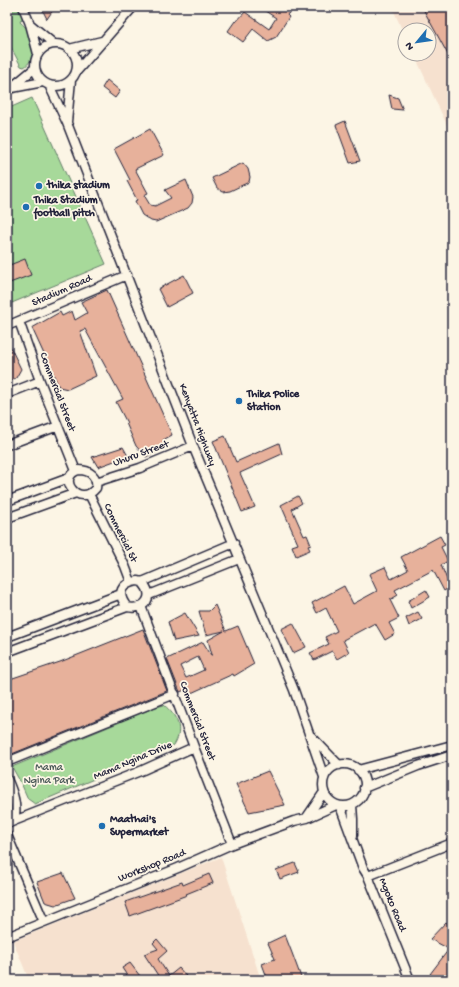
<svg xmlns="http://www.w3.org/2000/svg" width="459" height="987" font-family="'Gochi Hand',sans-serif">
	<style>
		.built { fill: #f6e1cf }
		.green { fill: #a7d99a; stroke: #647e6a }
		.building { fill: #e7b19b; stroke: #22223b; fill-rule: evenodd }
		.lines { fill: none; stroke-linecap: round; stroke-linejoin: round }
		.minor-casing { stroke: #22223b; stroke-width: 11 }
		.minor { stroke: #fcf5e5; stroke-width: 8 }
		.poi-dot { fill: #1f6fb2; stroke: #fcf5e5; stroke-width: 1.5 }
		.labels { text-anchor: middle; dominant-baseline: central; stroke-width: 3.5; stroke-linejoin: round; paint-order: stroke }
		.poi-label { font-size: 11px; font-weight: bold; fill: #22223b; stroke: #fcf5e5; text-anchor: start }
		.street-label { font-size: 11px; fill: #22223b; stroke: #fcf5e5 }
		.park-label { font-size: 11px; fill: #4a5958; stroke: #fcf5e5 }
	</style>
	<rect width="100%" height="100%" fill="#fcf5e5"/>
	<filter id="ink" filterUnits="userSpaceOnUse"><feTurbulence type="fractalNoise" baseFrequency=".025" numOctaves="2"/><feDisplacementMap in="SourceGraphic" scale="8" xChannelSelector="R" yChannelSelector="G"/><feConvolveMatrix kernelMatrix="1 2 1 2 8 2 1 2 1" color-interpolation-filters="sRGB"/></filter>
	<g filter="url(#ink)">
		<!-- built -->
		<path class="built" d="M392,7H452V136L414,54H429V30H405V36Z
			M221,857L261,980H29L13,941Z"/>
		<!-- green -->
		<path class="green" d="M7,7H20L24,15L20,22C23,25 27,28 29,32C35,42 35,61 24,67L21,66L7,40Z
			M32,98L106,264L7,305V109Z
			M164,705C177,716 184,729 174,745L35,804L28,799L21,783L12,767L156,707Z"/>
		<!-- building -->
		<path class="building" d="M41,7H55L47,19Z
			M259,7H294L287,15L289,17L276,37L268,41L253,29L243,42L228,31L235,21L236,22L245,12L269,29L276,18Z
			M422,7H452V62Z
			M107,80L120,91L115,98L102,88Z
			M389,95L398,98L403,110L392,109Z
			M345,121L360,161L350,163L336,125Z
			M150,129L164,155L135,169L148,193L144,195L150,205L155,206L171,198L165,190L186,180L193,197L192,203L188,208L156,222L151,221L142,215L135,201L137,200L127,181L130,180L114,149Z
			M243,163L248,169L250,177L249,182L230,191L223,192L217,188L212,178Z
			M25,259L31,275L7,284V266Z
			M184,275L193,293L167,307L158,289Z
			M107,290L172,435L163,440L167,446L146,457L136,446L126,423H127L116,402L123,399L85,329L80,331L96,376L68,389L59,387L32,328L60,312L62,316L72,311L75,320L87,313L81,302Z
			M7,340L21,369L16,378L7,382Z
			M225,436L236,462L279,443L282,454L240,473L255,507L242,512L213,441Z
			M123,447L128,456L98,467L92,457Z
			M298,496L302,503L292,509L304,536L307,535L311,545L308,546L310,550L296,556L292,546L298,544L281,505Z
			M440,536L445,545L441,547L448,561L441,565L450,587L444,591L433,570L395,590L398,595L390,600L399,618L389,623L395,634L385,640L375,623L343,640L349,652L337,659L332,651L314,660L310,653L329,644L325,637L337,631L326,608L317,613L312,603L344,586L353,604L377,591L369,574L385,567L391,579L408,570L401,557Z
			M426,590L430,597L411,608L408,601Z
			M215,605L226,631L238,626L254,664L234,676L233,674L189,694L187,689L180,692L167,659L203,642L211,655H212L208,640L224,631L206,635L199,611H209ZM198,657L204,670L186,678L180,666Z
			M418,612L422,619L409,626L406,618Z
			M185,613L199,636L174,641L168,622Z
			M293,623L306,647L293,653L281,629Z
			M143,629L167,691L7,756V680L60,662Z
			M268,771L285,805L249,812L236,784Z
			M295,863L299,872L280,879L276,870Z
			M63,873L75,898L55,905L45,902L37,882Z
			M209,874L213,883L186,894L187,895L130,916L125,902L182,882L183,885Z
			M446,922L452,927V980H438L430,974L449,949L430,939Z
			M285,935L292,953L302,980H268L262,964L275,959L268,943Z
			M157,939L167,951L158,959L169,976L179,968L186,976L181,980H161L144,954L158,949L153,943Z
			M130,963L143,980H130L122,968Z"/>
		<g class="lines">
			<!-- minor casing -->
			<g class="minor-casing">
				<path id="minor" d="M23,7L30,24L38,54
					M30,24L54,44
					M35 65a21 21 0 1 1 42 0a21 21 0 1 1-42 0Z
					M69,49L102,41
					M76,72L133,7
					M49,85L67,123L193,446L294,690L324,777
					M12,87L35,68
					M7,89L43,82
					M67,122L71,80
					M19,321L40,381L76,471
					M7,326L127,275
					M7,394L40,381
					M7,445L58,426
					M79,470C90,470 98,477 96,488C79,509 55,477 79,470Z
					M96,482L140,468L193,446
					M89,494L125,566L131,582
					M7,501L69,478
					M7,518L76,493
					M138,581L142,582C156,596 145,611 127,607C116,593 121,583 138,581Z
					M142,582L234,543
					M149,595L239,559
					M141,606L194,747L232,844
					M7,637L121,594
					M7,652L127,607
					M311,736L339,765
					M7,762L175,694
					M323 785a21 21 0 1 1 42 0a21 21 0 1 1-42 0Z
					M358,770L452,745
					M7,779C13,792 18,806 14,821L7,824
					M364,788L418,766L452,755
					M352,805L353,819V835
					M340,806L363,868L368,876L410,980
					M307,817L324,792
					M14,821L143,770L194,747
					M7,835L44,922
					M368,876L452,843
					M7,937L178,868L232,844L294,821L307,818L336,805"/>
			</g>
			<!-- minor -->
			<use href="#minor" class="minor"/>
		</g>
	</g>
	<!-- markers -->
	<g class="poi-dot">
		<circle cx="39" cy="186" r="4"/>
		<circle cx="26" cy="207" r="4"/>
		<circle cx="239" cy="401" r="4"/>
		<circle cx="102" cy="826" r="4"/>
	</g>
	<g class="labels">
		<!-- poi labels -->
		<g class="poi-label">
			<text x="47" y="186">thika stadium</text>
			<text x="34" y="201">Thika Stadium<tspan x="34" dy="13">football pitch</tspan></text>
			<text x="247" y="395">Thika Police<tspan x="247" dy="13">Station</tspan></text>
			<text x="110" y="820">Maathai's<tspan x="110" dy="13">Supermarket</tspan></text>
		</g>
		<!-- street labels -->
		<g class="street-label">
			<text transform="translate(62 291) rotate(-24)">Stadium Road</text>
			<text transform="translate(57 392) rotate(69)">Commercial Street</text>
			<text transform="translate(197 425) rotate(69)">Kenyatta Highway</text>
			<text transform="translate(141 454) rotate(-20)">Uhuru Street</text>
			<text transform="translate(120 533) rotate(64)">Commercial St</text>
			<text transform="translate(197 721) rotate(69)">Commercial Street</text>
			<text transform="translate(133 761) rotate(-23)">Mama Ngina Drive</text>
			<text transform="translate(152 866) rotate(-22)">Workshop Road</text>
			<text transform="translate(392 905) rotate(68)">Mgoko Road</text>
		</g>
		<!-- park labels -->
		<g class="park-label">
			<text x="49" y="768">Mama<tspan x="49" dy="13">Ngina Park</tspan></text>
		</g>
	</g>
	<!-- margin -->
	<rect width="459" height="987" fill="none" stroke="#fcf5e5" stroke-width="24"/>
	<rect x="12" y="12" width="435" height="963" fill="none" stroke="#22223b" stroke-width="1.5" filter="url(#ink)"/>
	<!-- north arrow -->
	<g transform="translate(417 42) rotate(241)"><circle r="19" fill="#fcf5e5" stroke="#a5a1a1"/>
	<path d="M0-3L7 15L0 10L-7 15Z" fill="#1f6fb2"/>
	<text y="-6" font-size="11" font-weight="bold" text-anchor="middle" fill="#22223b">N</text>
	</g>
</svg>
